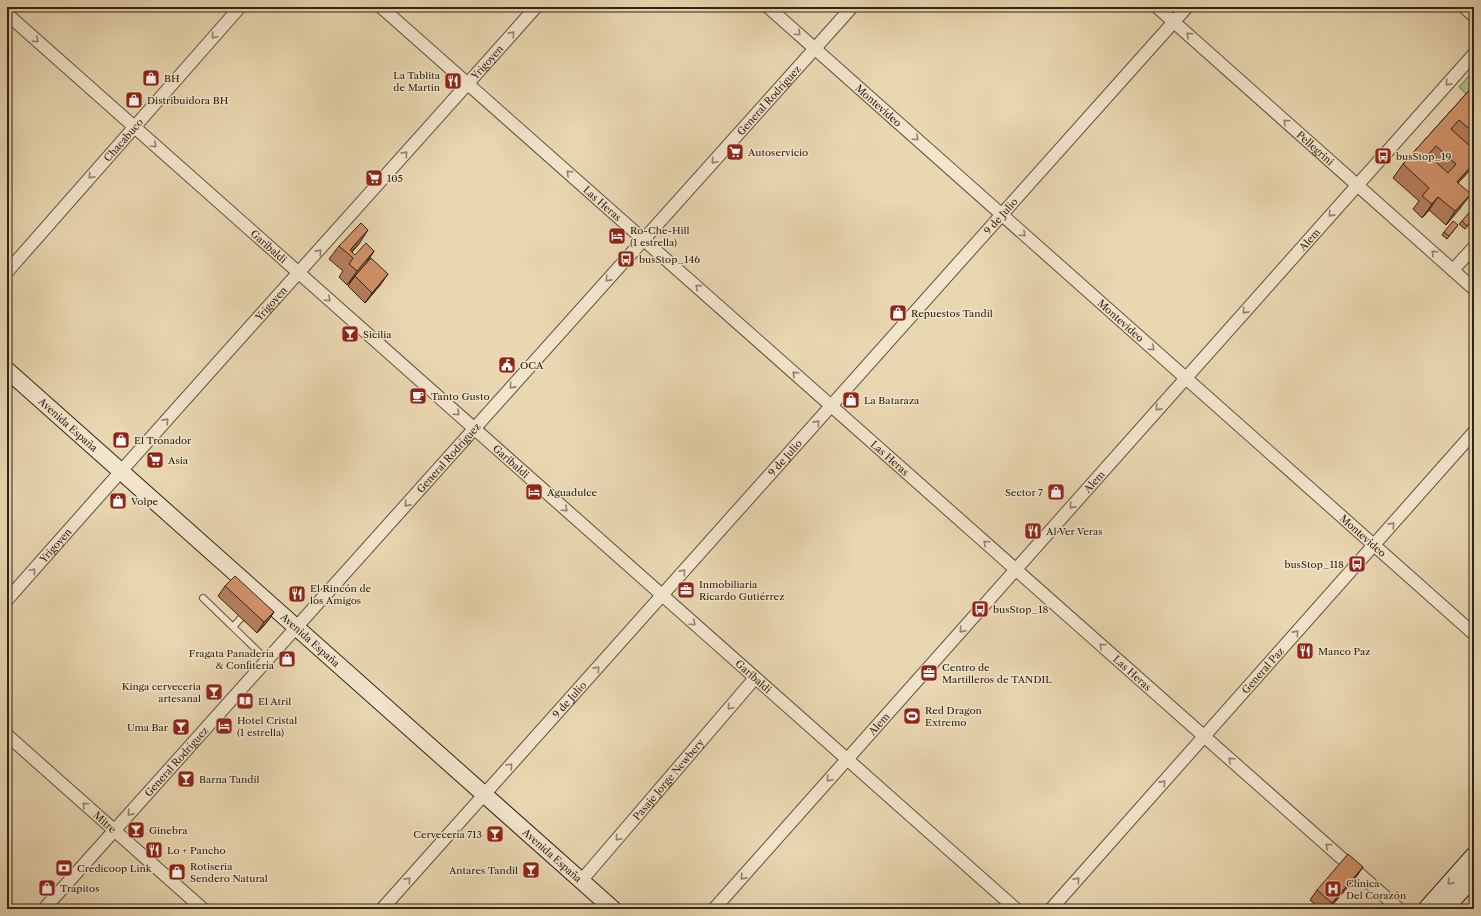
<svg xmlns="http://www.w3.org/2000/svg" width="1481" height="916" font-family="'Libre Caslon Text',serif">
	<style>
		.green { fill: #b1bf8f; stroke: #707252 }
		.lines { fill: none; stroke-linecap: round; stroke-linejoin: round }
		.lane-casing { stroke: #5e513c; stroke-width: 8 }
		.street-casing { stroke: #5e513c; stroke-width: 14 }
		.secondary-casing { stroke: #302415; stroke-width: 18 }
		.lane { stroke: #f1e5cc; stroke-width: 6 }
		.street { stroke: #f1e5cc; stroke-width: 12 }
		.secondary { stroke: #f1e5cc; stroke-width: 16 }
		.wall { fill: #b57e5b; stroke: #302415 }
		.shaded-wall { fill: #93674a; stroke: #302415 }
		.building { fill: #d2936a; stroke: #302415; fill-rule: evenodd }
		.oneway { stroke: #908470 }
		.labels { text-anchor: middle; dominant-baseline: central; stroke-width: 3; stroke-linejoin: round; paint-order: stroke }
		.street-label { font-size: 10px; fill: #302415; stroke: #f1e5cc }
		.poi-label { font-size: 10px; fill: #302415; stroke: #f1e5cc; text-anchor: start }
	</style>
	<rect width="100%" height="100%" fill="#e9d7b1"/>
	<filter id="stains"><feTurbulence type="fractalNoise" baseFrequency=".005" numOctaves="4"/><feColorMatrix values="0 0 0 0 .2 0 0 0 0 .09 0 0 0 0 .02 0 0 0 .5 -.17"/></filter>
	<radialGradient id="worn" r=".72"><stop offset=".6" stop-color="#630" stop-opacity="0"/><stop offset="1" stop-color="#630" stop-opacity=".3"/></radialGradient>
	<!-- green -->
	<path class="green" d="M1474,70V102L1459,87Z"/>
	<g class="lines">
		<!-- lane casing -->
		<g class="lane-casing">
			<path id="lane" d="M1474,195L1473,202L1474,205
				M203,598L233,627
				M241,618L233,627L267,660"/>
		</g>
		<!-- street casing -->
		<g class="street-casing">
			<g id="street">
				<path id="s1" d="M381,7L1399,909"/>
				<path id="s2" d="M768,7L1474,634"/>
				<path id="s3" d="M1157,7L1474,289"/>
				<path d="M1464,7L1474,16"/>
				<path id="s4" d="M7,14L1016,909"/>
				<path d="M1453,270L1474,247"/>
				<path id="s5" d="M7,272L240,7"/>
				<path id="s6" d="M7,600C182,401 360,205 536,7"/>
				<path id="s7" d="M7,735L203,909"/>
				<path id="s8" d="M581,881L755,678"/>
				<path id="s9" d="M44,909L852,7"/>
				<path id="s10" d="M382,909L1187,7"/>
				<path id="s11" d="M714,909L1474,54"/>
				<path id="s12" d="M1051,909L1474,432"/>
			</g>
		</g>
		<!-- secondary casing -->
		<g class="secondary-casing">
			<g id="secondary">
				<path id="s13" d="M7,370L613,909"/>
				<path d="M1426,909L1474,855"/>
				<path d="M1445,909L1474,877"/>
			</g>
		</g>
		<!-- lane -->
		<use href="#lane" class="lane"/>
		<!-- street -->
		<use href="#street" class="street"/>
		<!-- secondary -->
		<use href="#secondary" class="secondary"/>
	</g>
	<!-- wall -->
	<path class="wall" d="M1474,85V165L1458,183L1461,207L1446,225L1429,210L1422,218L1413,209L1419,201L1393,178L1403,164Z
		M1474,210V224L1472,226L1470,223L1465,229L1459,224L1462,221Z
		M1458,225L1447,239L1442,235L1444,232Z
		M359,244L352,252L355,255L374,251L365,265L347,285L339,277L343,271L329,259L339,246Z
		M355,276L381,284L365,303L348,286Z
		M225,586L274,612L267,622L257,633L218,596Z
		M1363,867L1356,877L1329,909H1320L1310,900L1317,890Z"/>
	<!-- shaded-wall -->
	<path class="shaded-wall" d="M1474,163V165L1472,168L1447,195L1457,182Z
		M1471,194L1461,207L1446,225L1455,211Z
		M1438,197L1429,210L1422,218L1432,204Z
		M368,230L359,244L349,254L350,250Z
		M374,251L365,265L347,285L357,271Z
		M388,274L381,284L365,303L372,293Z
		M274,612L267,622L257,633L264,622Z
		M1363,867L1356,877L1329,909H1328L1332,903Z"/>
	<!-- building -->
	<path class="building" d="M1474,85V133L1459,120L1451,129L1471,147L1474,144V163L1457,182L1471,194L1455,211L1438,197L1432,204L1422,196L1429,188L1403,164ZM1436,146L1456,164L1448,173L1428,155Z
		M1472,209L1474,210V222L1472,220L1467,226L1462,221Z
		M1453,221L1458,225L1449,236L1444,232Z
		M361,223L368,230L350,250L355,255L366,243L374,251L357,271L349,264L353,258L339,246Z
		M371,258L388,274L372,293L355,276Z
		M235,576L274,612L264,622L225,586Z
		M1348,854L1363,867L1332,903L1317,890Z"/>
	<!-- one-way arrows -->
	<defs><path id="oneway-chevron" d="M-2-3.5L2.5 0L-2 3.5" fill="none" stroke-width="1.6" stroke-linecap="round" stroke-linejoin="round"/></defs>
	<g class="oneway">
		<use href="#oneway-chevron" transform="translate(798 33) rotate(42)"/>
		<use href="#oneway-chevron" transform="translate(512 34) rotate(-48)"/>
		<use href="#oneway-chevron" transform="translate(1189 35) rotate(-138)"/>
		<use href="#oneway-chevron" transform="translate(214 36) rotate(131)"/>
		<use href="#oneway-chevron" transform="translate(36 40) rotate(42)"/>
		<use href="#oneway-chevron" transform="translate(1448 83) rotate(132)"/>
		<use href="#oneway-chevron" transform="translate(1286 122) rotate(-138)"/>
		<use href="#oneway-chevron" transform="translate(916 138) rotate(42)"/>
		<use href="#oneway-chevron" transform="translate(154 145) rotate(42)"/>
		<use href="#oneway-chevron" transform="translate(405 154) rotate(-48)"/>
		<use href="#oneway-chevron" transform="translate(714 161) rotate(132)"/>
		<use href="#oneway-chevron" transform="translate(569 173) rotate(-138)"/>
		<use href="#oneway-chevron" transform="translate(91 176) rotate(131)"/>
		<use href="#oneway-chevron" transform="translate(1331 214) rotate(132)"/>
		<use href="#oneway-chevron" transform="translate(1023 234) rotate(42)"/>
		<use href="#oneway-chevron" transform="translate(319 252) rotate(-48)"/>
		<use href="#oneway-chevron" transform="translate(1434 253) rotate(-138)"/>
		<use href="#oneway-chevron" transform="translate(608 279) rotate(132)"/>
		<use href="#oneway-chevron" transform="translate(698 287) rotate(-138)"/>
		<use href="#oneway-chevron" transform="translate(328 299) rotate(42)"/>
		<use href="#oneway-chevron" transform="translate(1245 311) rotate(132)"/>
		<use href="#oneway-chevron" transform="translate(1152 348) rotate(42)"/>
		<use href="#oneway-chevron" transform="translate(795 374) rotate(-138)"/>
		<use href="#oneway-chevron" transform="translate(512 386) rotate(132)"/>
		<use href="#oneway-chevron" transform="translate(1158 408) rotate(132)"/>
		<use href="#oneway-chevron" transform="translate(457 413) rotate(42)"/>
		<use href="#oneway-chevron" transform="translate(166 421) rotate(-48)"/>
		<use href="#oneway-chevron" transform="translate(817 423) rotate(-48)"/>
		<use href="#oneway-chevron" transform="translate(407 504) rotate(132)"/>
		<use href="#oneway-chevron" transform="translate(1072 506) rotate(132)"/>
		<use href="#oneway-chevron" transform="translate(565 509) rotate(42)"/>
		<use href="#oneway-chevron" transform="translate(1392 525) rotate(-48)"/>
		<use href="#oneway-chevron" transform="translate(986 543) rotate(-138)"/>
		<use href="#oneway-chevron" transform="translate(33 571) rotate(-49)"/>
		<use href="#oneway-chevron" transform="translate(683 572) rotate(-48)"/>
		<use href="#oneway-chevron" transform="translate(693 623) rotate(42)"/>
		<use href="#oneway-chevron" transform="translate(962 630) rotate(132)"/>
		<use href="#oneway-chevron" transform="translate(1296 633) rotate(-48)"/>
		<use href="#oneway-chevron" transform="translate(1102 646) rotate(-138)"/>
		<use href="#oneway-chevron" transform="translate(597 669) rotate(-48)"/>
		<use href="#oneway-chevron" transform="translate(730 707) rotate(131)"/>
		<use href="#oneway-chevron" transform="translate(1231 760) rotate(-138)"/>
		<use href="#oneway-chevron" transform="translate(510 766) rotate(-48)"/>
		<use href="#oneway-chevron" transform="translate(829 779) rotate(132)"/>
		<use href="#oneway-chevron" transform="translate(1163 783) rotate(-48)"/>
		<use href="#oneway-chevron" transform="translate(85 805) rotate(-138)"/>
		<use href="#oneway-chevron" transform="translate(130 813) rotate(132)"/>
		<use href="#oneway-chevron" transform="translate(618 838) rotate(131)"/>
		<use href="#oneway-chevron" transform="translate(1328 846) rotate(-138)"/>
		<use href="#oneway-chevron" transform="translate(743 877) rotate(132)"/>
		<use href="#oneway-chevron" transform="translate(408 880) rotate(-48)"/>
		<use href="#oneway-chevron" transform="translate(1077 880) rotate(-48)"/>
		<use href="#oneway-chevron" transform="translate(1450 882) rotate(132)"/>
	</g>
	<!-- icons -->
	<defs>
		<g id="shop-square" transform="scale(0.9)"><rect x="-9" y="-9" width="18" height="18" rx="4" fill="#8f2418" stroke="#f1e5cc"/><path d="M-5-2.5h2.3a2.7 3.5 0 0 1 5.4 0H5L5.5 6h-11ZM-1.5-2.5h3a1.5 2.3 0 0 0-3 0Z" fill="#fff"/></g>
		<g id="restaurant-square" transform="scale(0.9)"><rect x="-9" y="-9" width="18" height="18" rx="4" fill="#8f2418" stroke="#f1e5cc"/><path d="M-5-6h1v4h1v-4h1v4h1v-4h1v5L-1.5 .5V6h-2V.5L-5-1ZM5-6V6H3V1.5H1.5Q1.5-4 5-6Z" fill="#fff"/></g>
		<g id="supermarket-square" transform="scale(0.9)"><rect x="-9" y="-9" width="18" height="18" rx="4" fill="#8f2418" stroke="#f1e5cc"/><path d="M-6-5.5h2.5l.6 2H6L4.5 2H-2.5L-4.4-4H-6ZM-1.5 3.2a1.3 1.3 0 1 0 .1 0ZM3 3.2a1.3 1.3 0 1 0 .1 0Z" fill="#fff"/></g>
		<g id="bus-square" transform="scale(0.9)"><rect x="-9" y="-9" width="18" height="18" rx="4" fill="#8f2418" stroke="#f1e5cc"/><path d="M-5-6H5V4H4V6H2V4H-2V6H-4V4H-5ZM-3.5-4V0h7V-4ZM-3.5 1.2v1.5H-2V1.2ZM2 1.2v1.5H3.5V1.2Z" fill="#fff"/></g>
		<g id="hotel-square" transform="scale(0.9)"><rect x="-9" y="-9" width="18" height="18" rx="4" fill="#8f2418" stroke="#f1e5cc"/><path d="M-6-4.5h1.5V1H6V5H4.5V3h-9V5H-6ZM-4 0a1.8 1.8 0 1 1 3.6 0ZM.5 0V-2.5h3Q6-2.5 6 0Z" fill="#fff"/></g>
		<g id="bar-square" transform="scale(0.9)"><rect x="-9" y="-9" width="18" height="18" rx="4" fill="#8f2418" stroke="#f1e5cc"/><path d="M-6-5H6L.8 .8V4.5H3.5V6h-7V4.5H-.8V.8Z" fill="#fff"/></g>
		<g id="civic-square" transform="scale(0.9)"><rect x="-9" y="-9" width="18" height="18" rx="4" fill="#8f2418" stroke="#f1e5cc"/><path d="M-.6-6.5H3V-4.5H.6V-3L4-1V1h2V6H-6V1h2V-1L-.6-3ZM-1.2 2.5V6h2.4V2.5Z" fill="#fff"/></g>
		<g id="cafe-square" transform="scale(0.9)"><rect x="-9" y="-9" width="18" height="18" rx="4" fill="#8f2418" stroke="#f1e5cc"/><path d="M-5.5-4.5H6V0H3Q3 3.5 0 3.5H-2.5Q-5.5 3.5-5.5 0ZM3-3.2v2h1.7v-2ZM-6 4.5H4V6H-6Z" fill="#fff"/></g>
		<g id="office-square" transform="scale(0.9)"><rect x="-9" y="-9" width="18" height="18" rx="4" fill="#8f2418" stroke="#f1e5cc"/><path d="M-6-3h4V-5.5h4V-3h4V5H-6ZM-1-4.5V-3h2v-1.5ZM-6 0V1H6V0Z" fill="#fff"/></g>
		<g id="library-square" transform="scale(0.9)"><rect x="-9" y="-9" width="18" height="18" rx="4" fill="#8f2418" stroke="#f1e5cc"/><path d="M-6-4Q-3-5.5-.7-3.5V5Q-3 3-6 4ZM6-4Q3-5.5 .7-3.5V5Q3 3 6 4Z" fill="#fff"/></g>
		<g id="stadium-square" transform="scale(0.9)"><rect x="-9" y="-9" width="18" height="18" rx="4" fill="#8f2418" stroke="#f1e5cc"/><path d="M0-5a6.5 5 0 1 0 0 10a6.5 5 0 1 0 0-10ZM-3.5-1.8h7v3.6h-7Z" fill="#fff"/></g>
		<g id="bank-square" transform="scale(0.9)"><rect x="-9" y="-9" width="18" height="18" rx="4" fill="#8f2418" stroke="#f1e5cc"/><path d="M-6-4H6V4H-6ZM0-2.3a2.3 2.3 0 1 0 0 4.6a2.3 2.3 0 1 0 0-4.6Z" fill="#fff"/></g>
		<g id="hospital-square" transform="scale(0.9)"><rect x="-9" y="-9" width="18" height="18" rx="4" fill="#8f2418" stroke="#f1e5cc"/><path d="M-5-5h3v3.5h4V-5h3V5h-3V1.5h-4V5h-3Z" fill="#fff"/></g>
	</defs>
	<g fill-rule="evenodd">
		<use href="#shop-square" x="151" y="78"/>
		<use href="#restaurant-square" x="453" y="81"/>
		<use href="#shop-square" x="134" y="100"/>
		<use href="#supermarket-square" x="735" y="152"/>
		<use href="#bus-square" x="1383" y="156"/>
		<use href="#supermarket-square" x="374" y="178"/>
		<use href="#hotel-square" x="617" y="236"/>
		<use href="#bus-square" x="626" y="259"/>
		<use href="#shop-square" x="898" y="313"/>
		<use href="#bar-square" x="350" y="334"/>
		<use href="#civic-square" x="507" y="365"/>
		<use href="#cafe-square" x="418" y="396"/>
		<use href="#shop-square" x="851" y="400"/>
		<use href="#shop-square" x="121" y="440"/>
		<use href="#supermarket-square" x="155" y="460"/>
		<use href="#hotel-square" x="534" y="492"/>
		<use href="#shop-square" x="1056" y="492"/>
		<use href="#shop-square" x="118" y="501"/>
		<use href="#restaurant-square" x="1033" y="531"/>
		<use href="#bus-square" x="1357" y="564"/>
		<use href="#office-square" x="686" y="590"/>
		<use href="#restaurant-square" x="297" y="594"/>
		<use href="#bus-square" x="980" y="609"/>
		<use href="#restaurant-square" x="1305" y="651"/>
		<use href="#shop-square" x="287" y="659"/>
		<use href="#office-square" x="929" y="673"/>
		<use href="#bar-square" x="214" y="692"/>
		<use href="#library-square" x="245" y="701"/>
		<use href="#stadium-square" x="912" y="716"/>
		<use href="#hotel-square" x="224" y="726"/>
		<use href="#bar-square" x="181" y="727"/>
		<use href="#bar-square" x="186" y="779"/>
		<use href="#bar-square" x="136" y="830"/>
		<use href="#bar-square" x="495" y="834"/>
		<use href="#restaurant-square" x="154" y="850"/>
		<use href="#bank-square" x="64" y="868"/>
		<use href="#bar-square" x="531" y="870"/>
		<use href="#shop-square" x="177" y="872"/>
		<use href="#shop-square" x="47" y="888"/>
		<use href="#hospital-square" x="1333" y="889"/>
	</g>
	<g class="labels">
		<!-- street labels -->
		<g class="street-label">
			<text stroke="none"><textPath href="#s6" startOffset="721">Yrigoyen</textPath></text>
			<text stroke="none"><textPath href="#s9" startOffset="1086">General Rodríguez</textPath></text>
			<text stroke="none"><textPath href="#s2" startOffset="148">Montevideo</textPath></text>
			<text stroke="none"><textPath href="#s5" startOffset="176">Chacabuco</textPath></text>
			<text stroke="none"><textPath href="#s3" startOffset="212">Pellegrini</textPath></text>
			<text stroke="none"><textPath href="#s1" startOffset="296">Las Heras</textPath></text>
			<text stroke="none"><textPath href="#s10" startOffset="929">9 de Julio</textPath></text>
			<text stroke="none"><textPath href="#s11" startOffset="896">Alem</textPath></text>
			<text stroke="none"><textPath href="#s4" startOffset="350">Garibaldi</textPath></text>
			<text stroke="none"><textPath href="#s6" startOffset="397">Yrigoyen</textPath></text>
			<text stroke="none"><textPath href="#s2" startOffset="472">Montevideo</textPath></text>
			<text stroke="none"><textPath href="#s13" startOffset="82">Avenida España</textPath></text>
			<text stroke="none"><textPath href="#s9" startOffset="606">General Rodríguez</textPath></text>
			<text stroke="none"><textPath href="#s10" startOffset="605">9 de Julio</textPath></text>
			<text stroke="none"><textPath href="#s1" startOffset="680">Las Heras</textPath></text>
			<text stroke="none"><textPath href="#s4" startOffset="674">Garibaldi</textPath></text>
			<text stroke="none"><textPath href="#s11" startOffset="572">Alem</textPath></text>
			<text stroke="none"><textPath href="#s2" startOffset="796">Montevideo</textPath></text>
			<text stroke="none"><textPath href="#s6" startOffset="73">Yrigoyen</textPath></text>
			<text stroke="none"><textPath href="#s13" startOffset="406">Avenida España</textPath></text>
			<text stroke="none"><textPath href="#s12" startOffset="319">General Paz</textPath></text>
			<text stroke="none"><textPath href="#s1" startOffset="1004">Las Heras</textPath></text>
			<text stroke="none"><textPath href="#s4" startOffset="998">Garibaldi</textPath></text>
			<text stroke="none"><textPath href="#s10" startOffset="281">9 de Julio</textPath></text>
			<text stroke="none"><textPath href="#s11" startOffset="248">Alem</textPath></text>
			<text stroke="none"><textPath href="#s9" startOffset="198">General Rodríguez</textPath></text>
			<text stroke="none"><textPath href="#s8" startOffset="134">Pasaje Jorge Newbery</textPath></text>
			<text stroke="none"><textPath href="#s7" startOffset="131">Mitre</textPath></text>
			<text stroke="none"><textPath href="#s13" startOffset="730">Avenida España</textPath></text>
		</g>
		<!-- poi labels -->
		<g class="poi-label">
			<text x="440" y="75" text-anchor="end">La Tablita<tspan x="440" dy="12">de Martin</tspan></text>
			<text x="164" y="78">BH</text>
			<text x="147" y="100">Distribuidora BH</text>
			<text x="748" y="152">Autoservicio</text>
			<text x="1396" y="156">busStop_19</text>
			<text x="387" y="178">105</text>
			<text x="630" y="230">Ro-Che-Hill<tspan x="630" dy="12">(1 estrella)</tspan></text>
			<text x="639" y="259">busStop_146</text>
			<text x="911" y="313">Repuestos Tandil</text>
			<text x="363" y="334">Sicilia</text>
			<text x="520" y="365">OCA</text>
			<text x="431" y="396">Tanto Gusto</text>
			<text x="864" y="400">La Bataraza</text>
			<text x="134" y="440">El Tronador</text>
			<text x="168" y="460">Asia</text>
			<text x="547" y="492">Aguadulce</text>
			<text x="1043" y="492" text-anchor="end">Sector 7</text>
			<text x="131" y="501">Volpe</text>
			<text x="1046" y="531">Al Ver Veras</text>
			<text x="1344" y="564" text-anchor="end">busStop_118</text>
			<text x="699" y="584">Inmobiliaria<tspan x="699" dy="12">Ricardo Gutiérrez</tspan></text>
			<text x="310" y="588">El Rincón de<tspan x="310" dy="12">los Amigos</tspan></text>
			<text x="993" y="609">busStop_18</text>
			<text x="1318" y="651">Manco Paz</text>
			<text x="274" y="653" text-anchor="end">Fragata Panadería<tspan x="274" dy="12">&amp; Confitería</tspan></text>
			<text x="942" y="667">Centro de<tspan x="942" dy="12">Martilleros de TANDIL</tspan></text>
			<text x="201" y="686" text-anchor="end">Kinga cerveceria<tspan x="201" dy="12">artesanal</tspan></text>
			<text x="258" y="701">El Atril</text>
			<text x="925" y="710">Red Dragon<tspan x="925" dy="12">Extremo</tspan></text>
			<text x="237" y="720">Hotel Cristal<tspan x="237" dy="12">(1 estrella)</tspan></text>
			<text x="168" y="727" text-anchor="end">Uma Bar</text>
			<text x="199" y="779">Barna Tandil</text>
			<text x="149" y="830">Ginebra</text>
			<text x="482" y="834" text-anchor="end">Cervecería 713</text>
			<text x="167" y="850">Lo + Pancho</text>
			<text x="190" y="866">Rotiseria<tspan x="190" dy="12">Sendero Natural</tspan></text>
			<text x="77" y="868">Credicoop Link</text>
			<text x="518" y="870" text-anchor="end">Antares Tandil</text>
			<text x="1346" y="883">Clínica<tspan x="1346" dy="12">Del Corazón</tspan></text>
			<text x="60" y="888">Trapitos</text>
		</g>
	</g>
	<!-- margin -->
	<rect width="1481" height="916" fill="none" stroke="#e9d7b1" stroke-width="24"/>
	<rect x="8" y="8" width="1465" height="900" fill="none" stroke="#302415" stroke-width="2"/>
	<rect x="12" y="12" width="1457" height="892" fill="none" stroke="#302415"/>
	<rect width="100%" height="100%" filter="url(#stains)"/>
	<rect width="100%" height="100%" fill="url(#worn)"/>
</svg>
